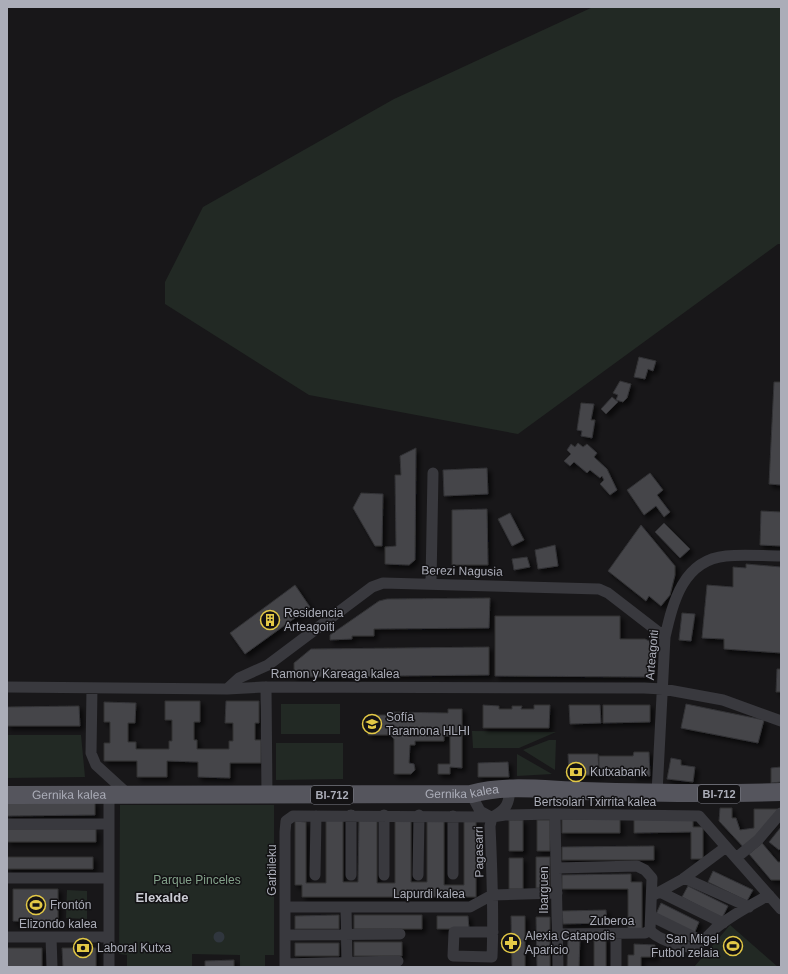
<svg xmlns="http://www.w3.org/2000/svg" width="788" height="974" font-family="Arial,sans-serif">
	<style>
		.green { fill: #222924 }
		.water { fill: #30363e }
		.building { fill: #454549; stroke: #323235; filter: url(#shadow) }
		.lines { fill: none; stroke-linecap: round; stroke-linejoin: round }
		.street { stroke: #39393e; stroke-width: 11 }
		.primary { stroke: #55555d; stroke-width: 18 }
		.labels { text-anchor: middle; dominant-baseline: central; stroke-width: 3; stroke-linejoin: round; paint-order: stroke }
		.shield { fill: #131214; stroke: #7d7e87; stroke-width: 1 }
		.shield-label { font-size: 11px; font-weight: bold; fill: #abadb8 }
		.street-label { font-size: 12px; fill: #abadb8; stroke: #131214 }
		.poi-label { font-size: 12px; fill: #abadb8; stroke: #131214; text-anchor: start }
		.park-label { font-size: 12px; fill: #83a18a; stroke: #131214 }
		.neighbourhood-label { font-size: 13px; font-weight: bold; fill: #cbccd4; stroke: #131214 }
	</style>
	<defs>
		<filter id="shadow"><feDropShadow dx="3.5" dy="3.5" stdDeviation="2" flood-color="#0009"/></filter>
	</defs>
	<rect width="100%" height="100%" fill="#181719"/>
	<!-- green -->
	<path class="green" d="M593,7H781V244H778L518,434L309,395L165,304V282L203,207L394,99Z
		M281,704H340V734H281Z
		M472,731L556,732L519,748H473Z
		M7,735H81L85,777L7,778Z
		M549,740H556L555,770L523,750Z
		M276,743H343V779L276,780Z
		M517,754L552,774L517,776Z
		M120,805H274V955H265V967H240V955L192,954V967H127V955L119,954Z
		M67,890L87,891V919L66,918Z
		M730,925L778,967H694Z"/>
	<!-- water -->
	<path class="water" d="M213.5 937a5.5 5.5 0 1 1 11 0a5.5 5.5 0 1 1-11 0Z"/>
	<!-- building -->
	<path class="building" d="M639,357L656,361L653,371L648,369L645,379L634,377Z
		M620,381L631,384L627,398L623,402L616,400L618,395L613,393Z
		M774,382H781V485L769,484Z
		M612,397L618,402L606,414L601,409Z
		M581,403L594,404L591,420H595L592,438L581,436L582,431L577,430Z
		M578,443L583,447L587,444L597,453L594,457L607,469L617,490L610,495L600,484L604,480L602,476L600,478L590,470L587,473L574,462L570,466L564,461L571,454L567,450L571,444L575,447Z
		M416,448L415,560L409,565L385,564V547L396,546L395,475H401L400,456Z
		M487,468L488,494L444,496L443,470Z
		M650,473L663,490L657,495L670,512L664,517L656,506L644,515L627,490Z
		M361,493L383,494L382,546H375L353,508Z
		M487,509L488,565H452V510Z
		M761,511L781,512V546L760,545Z
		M510,513L524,540L512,546L498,519Z
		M664,523L690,549L680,558L655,532Z
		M641,525L675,566V575L670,595L661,606L649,596L646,601L608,571Z
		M555,545L558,566L538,569L535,550Z
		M527,557L530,567L514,570L512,559Z
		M746,564L781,567V653L724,649V639L702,638L707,585L733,587V567L746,568Z
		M295,585L310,607L245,654L230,633Z
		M490,598L489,628L374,629V636H352V639L330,640V635L379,601L387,599Z
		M682,613L695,614L691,641L679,640Z
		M495,616H620V639H645L653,643L652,673L649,677L495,676Z
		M489,647V675L294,677V663L311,649Z
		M777,669H781V692H776Z
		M165,701H200V722H194V740H197V749H229V741H233V723H225L226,701H259V723H255V740H261V763H230V778L198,777V762L167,761V777H137V761H104V743H110V722H104V702L136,703L135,723H128V742H136V749H169V741H172V720H165Z
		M686,704L764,720L758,743L681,728Z
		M483,705L499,706V709H512V706H522L521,709H534V705H550L549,728H483Z
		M569,705H600L601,723L570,724Z
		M603,705H650V722L603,723Z
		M79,706L80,726H7V707Z
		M448,709H462V768L450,767V774H438V764H450V736H444V741H415V745H410L409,763L414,764L415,770L411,774H394V739L390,735H368V715H390V712L448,713Z
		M634,752H649L650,776H634L633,772H599V756H633Z
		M568,754H598L599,775H569Z
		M671,758L681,760V765L695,767L693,782L667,779Z
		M508,762L509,777H478V763Z
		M781,767V782L771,783V768Z
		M95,802V815L7,816V803Z
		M720,808H732V818H736L740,830L754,828V809H778V816L746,850L719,821Z
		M326,818H343V882H358L359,819H377V883H395V819H411V882H427V819H444V885H464V821H476V897H302V885H295V821L306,822V883H326Z
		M693,818V827H703V859H691V832L634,833V819Z
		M562,819H620V833H562Z
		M509,820H523V851H509Z
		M537,820H550V851H537Z
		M781,827V848L779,850L769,842Z
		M7,829H96V842H7Z
		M762,843L778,862H781V880H771L749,854Z
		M654,846V860H562V847Z
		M7,857H93V869H7Z
		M536,857H550V888H536Z
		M509,858H523V889H509Z
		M713,871L753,890L747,901L708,882Z
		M631,874V882H642V929H628V889H562V875Z
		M688,886L728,906L722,918L682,897Z
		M13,889H58V922L13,921Z
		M661,903L699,922L694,934L656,914Z
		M606,910L607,923L563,924L562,911Z
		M339,915V929H295V916Z
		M354,915H422V929H354Z
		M437,916H468L469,929H437Z
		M511,916H525V967H512Z
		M536,917H550V967H537Z
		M568,938H580L579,967H567Z
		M594,938H606V967H594Z
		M354,942H402V956H354Z
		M295,943H339V956H295Z
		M634,944L655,945V957H641V967H628V955H634Z
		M7,948H42V967H7Z
		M62,948H96V967H63Z
		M234,960V967H205V961Z"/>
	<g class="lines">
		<!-- street -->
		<path class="street" d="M431,583L433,473
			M7,687L227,689L263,687L644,688L663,689L723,700L781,721
			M266,687L267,796
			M92,688L91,753L96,765L129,795
			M227,689L239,678L268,665L372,587L383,583L599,589L608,593L665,637
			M657,793L665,637C673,602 683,560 726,556C744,554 763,556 781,556
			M471,794L480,811L491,817
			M555,814L558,967
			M351,815V875
			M384,815V875
			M453,816V874
			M494,816C507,809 509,803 510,789
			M492,817L490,826C492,870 494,913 492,957L453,956L454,932H493
			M7,824H108
			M736,858L758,840L781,813
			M315,875L316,816
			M418,875L419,815
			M7,878H108
			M684,878L749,907
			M660,892L723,923
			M652,896L683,879L726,847
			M286,907H470L492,895L557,893
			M346,907L347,967
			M651,916L702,941
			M650,930C655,938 683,948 692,947C701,946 710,933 716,928C731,915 751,905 769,895
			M557,934L645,933L650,930L652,878L645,870L637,866L557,868
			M616,934V967
			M285,935L400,934
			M7,937H109
			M51,937L52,967
			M285,964L398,961
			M109,967V796
			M285,967V832L286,821L293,816L492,817L505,815L555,814L699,816L781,909"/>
		<!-- primary -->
		<path class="primary" id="s1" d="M7,795L471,794C507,784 546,790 583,791C649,793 715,794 781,792"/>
	</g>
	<!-- icons -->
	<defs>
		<g id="building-ring" transform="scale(1)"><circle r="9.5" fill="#131214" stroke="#e3c946" stroke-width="1.5"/><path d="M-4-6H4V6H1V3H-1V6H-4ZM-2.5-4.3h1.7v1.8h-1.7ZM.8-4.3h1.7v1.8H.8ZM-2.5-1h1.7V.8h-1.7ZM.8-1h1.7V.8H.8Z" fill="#e3c946"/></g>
		<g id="school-ring" transform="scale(1)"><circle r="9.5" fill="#131214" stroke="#e3c946" stroke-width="1.5"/><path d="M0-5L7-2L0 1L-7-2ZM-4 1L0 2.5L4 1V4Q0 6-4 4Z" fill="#e3c946"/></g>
		<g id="bank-ring" transform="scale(1)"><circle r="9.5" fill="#131214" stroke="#e3c946" stroke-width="1.5"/><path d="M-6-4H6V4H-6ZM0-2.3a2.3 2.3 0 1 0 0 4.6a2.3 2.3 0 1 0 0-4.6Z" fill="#e3c946"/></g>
		<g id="stadium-ring" transform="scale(1)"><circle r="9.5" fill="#131214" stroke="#e3c946" stroke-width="1.5"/><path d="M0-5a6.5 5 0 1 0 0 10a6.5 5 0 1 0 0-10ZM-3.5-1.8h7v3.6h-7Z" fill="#e3c946"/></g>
		<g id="pharmacy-ring" transform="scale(1)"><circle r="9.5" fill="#131214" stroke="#e3c946" stroke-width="1.5"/><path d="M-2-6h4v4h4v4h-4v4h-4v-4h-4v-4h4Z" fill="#e3c946"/></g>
	</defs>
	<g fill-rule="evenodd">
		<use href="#building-ring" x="270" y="620"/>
		<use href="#school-ring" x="372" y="724"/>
		<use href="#bank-ring" x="576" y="772"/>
		<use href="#stadium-ring" x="36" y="905"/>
		<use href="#pharmacy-ring" x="511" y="943"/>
		<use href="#stadium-ring" x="733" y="946"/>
		<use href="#bank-ring" x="83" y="948"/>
	</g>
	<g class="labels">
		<!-- shield labels -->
		<g class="shield">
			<rect x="698" y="785" width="42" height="18" rx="3"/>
			<rect x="311" y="786" width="42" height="18" rx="3"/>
		</g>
		<g class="shield-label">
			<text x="719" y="794">BI-712</text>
			<text x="332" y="795">BI-712</text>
		</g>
		<!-- street labels -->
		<g class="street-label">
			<text transform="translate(462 571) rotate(1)">Berezi Nagusia</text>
			<text transform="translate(652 655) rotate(-85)">Arteagoiti</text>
			<text x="335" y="674">Ramon y Kareaga kalea</text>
			<text stroke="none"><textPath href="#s1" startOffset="455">Gernika kalea</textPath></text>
			<text stroke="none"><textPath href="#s1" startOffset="62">Gernika kalea</textPath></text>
			<text x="595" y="802">Bertsolari Txirrita kalea</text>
			<text transform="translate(479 852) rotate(-91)">Pagasarri</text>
			<text transform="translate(272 870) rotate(-90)">Garbileku</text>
			<text transform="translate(544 890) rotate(-90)">Ibarguen</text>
			<text x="429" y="894">Lapurdi kalea</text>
			<text x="612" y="921">Zuberoa</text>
			<text x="58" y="924">Elizondo kalea</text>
		</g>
		<!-- poi labels -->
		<g class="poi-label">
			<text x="284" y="613">Residencia<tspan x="284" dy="14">Arteagoiti</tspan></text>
			<text x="386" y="717">Sofía<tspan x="386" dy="14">Taramona HLHI</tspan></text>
			<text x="590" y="772">Kutxabank</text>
			<text x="50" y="905">Frontón</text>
			<text x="525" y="936">Alexia Catapodis<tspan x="525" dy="14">Aparicio</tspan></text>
			<text x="719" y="939" text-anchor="end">San Migel<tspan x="719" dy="14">Futbol zelaia</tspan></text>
			<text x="97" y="948">Laboral Kutxa</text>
		</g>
		<!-- park labels -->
		<g class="park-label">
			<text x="197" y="880">Parque Pinceles</text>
		</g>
		<!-- neighbourhood labels -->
		<g class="neighbourhood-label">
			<text x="162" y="897">Elexalde</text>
		</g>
	</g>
	<!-- border -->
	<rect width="788" height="974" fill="none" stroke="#abadb8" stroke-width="16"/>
</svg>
